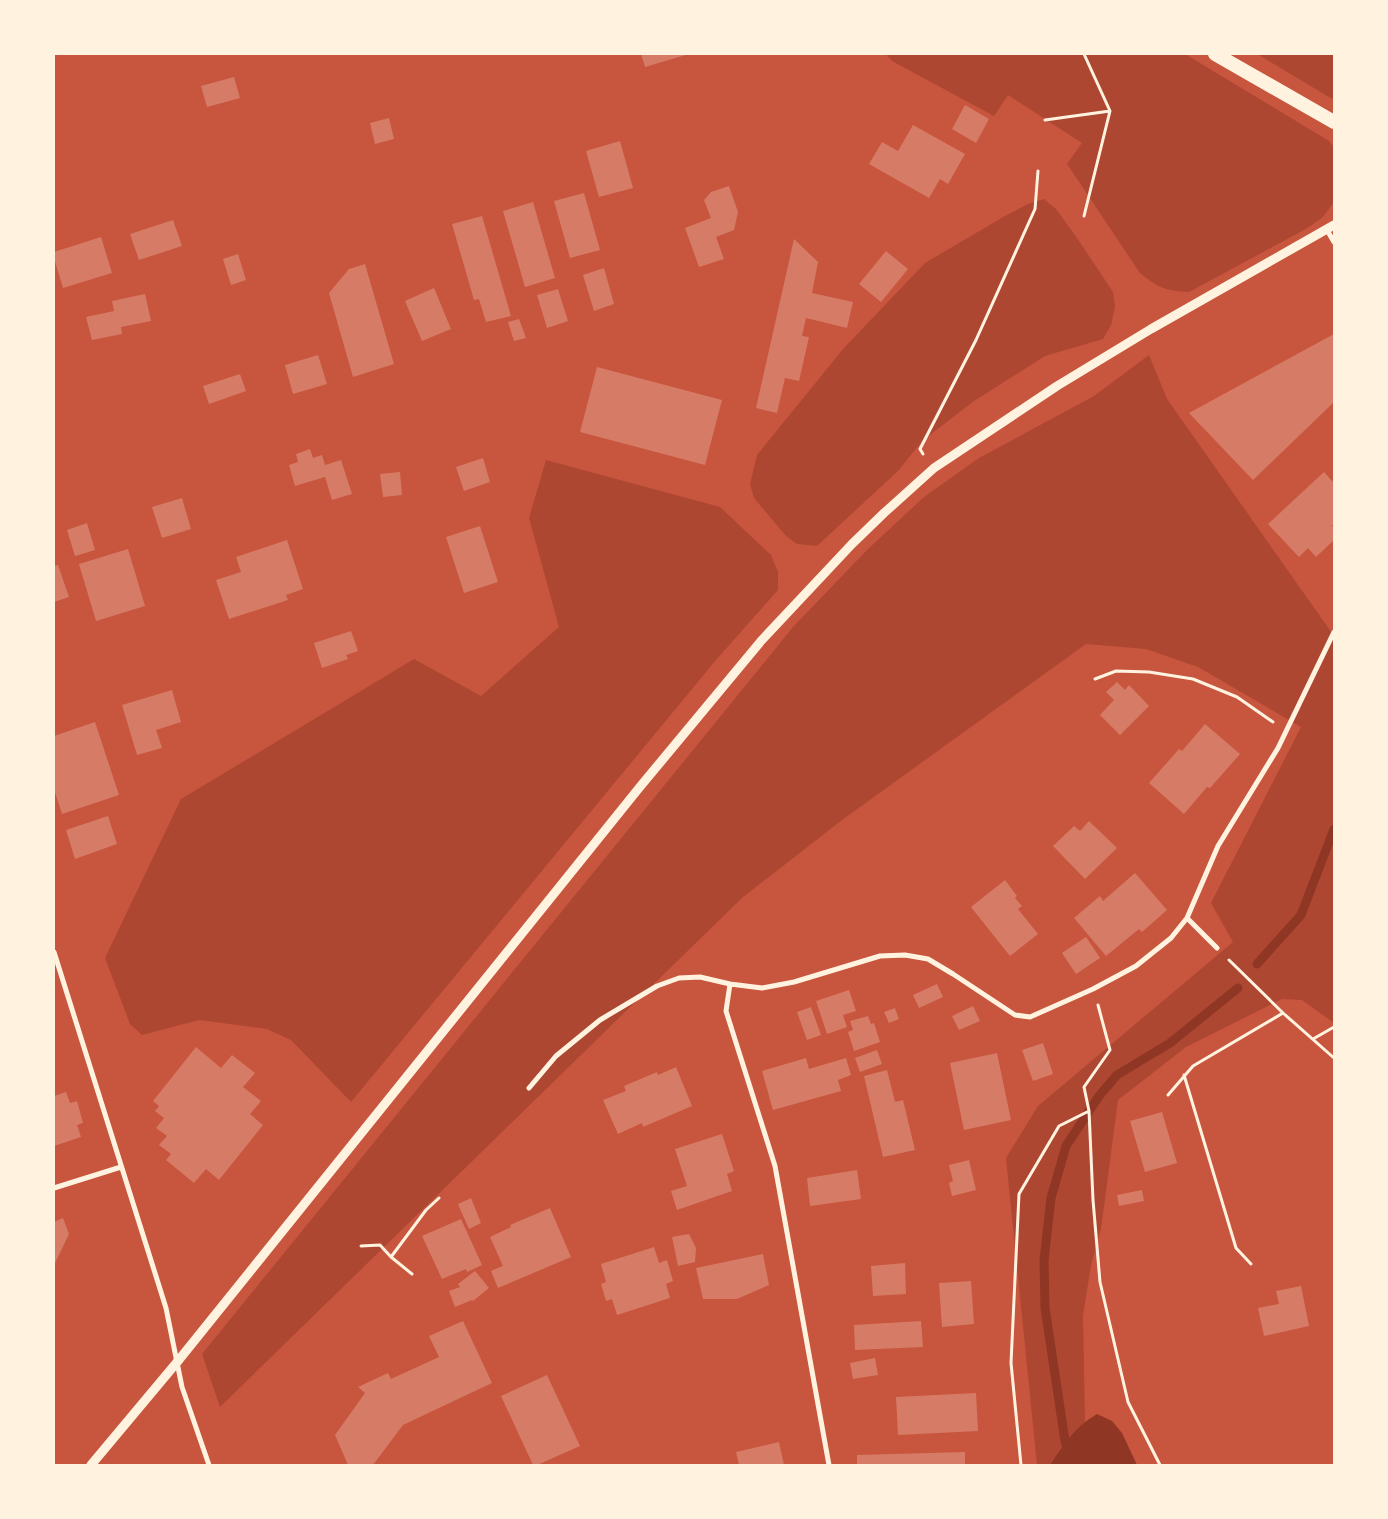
<svg xmlns="http://www.w3.org/2000/svg" width="1388" height="1519" font-family="'Archivo Narrow',sans-serif">
	<style>
		.green { fill: #ae4732 }
		.water { fill: #8f3625 }
		.lines { fill: none; stroke-linecap: round; stroke-linejoin: round }
		.stream { stroke: #8f3625; stroke-width: 9 }
		.building { fill: #d67c66 }
		.path { stroke: #fff3e0; stroke-width: 3 }
		.minor { stroke: #fff3e0; stroke-width: 5 }
		.tertiary { stroke: #fff3e0; stroke-width: 9 }
		.trunk { stroke: #fff3e0; stroke-width: 14 }
	</style>
	<rect width="100%" height="100%" fill="#c8553d"/>
	<!-- green -->
	<path class="green" d="M886,54H1185L1329,141L1334,147V202L1322,218L1304,230L1189,292C1166,291 1157,287 1140,273L1067,164L1082,143L1008,95L994,116L892,61Z
		M1257,54H1334V100Z
		M1044,199L1056,209L1075,235L1113,292L1115,307L1111,325L1103,339L1045,356L974,401L922,441L899,470L817,546L797,544L786,536L754,498L750,484L757,455L844,348L925,263L1005,216L1028,204Z
		M1149,355L1167,399L1334,636V1023L1302,1000L1282,999L1186,1047L1118,1100L1101,1229L1091,1265L1083,1316L1085,1422L1065,1441L1050,1465H1037L1006,1158L1038,1106L1233,942L1211,903L1301,727L1198,667L1146,649L1086,644L842,820L743,897L220,1407L202,1354L793,627L867,550L924,497L979,458L1094,396Z
		M546,460L720,507L771,555L778,572V590L716,660L351,1102L291,1040L267,1029L199,1020L142,1035L130,1024L105,958L181,799L414,659L481,696L559,627L529,518Z"/>
	<!-- water -->
	<path class="water" d="M1097,1414L1112,1421L1122,1433L1137,1465H1050C1064,1443 1074,1428 1097,1414Z"/>
	<g class="lines">
		<!-- stream -->
		<path class="stream" d="M1257,964L1301,915L1334,829
			M1071,1465L1065,1441L1045,1308L1044,1260L1051,1198L1066,1146L1099,1096L1117,1075L1170,1043L1238,988"/>
	</g>
	<!-- building -->
	<path class="building" d="M641,54H689L645,67Z
		M234,77L240,98L207,107L201,86Z
		M965,105L989,119L976,143L952,129Z
		M389,118L394,139L375,144L370,123Z
		M913,125L965,154L948,184L940,179L929,198L869,164L882,142L898,151Z
		M620,141L633,188L599,197L586,151Z
		M729,186L738,212L734,230L716,237L724,259L699,267L685,228L711,218L704,200L711,192Z
		M584,193L600,250L570,258L554,201Z
		M533,202L555,278L525,287L503,211Z
		M482,216L511,316L486,322L479,299L474,300L452,224Z
		M173,220L182,246L139,260L130,234Z
		M101,237L112,273L63,288L54,258V252Z
		M794,239L818,262L812,293L853,302L847,328L806,318L802,336L809,337L799,381L785,378L777,413L756,408Z
		M886,251L908,269L881,302L859,284Z
		M238,254L246,280L231,285L223,259Z
		M365,264L394,364L353,377L329,293L349,269Z
		M604,268L614,304L594,311L583,275Z
		M434,288L451,329L422,341L405,301Z
		M558,289L568,321L547,328L537,295Z
		M145,294L151,321L121,327L122,334L92,340L86,317L114,311L112,301Z
		M519,319L526,338L514,341L508,322Z
		M1334,334V402L1253,480L1189,413Z
		M318,355L327,384L293,394L285,365Z
		M597,367L722,400L705,465L580,432Z
		M240,374L246,391L209,404L203,386Z
		M310,449L313,458L322,455L325,465L341,460L352,494L332,500L325,477L295,486L289,465L298,462L296,454Z
		M483,458L490,482L464,491L456,467Z
		M400,472L402,495L383,497L380,474Z
		M1324,472L1334,483V523L1332,526L1334,528V540L1316,557L1308,548L1299,557L1268,524Z
		M182,498L191,529L162,538L152,507Z
		M87,523L95,550L75,556L67,530Z
		M480,526L498,582L464,593L446,537Z
		M287,540L303,589L286,595L288,600L229,619L216,580L241,572L236,557Z
		M128,549L145,606L96,621L79,564Z
		M58,565L69,597L54,602V566Z
		M351,631L358,651L346,655L348,659L322,668L314,643Z
		M1117,682L1125,690L1129,685L1149,706L1120,735L1100,715L1114,700L1106,692Z
		M172,690L181,722L156,730L162,748L137,755L122,705Z
		M95,722L119,795L62,814L54,789V736Z
		M1205,724L1240,754L1210,788L1207,787L1184,814L1149,783L1179,749L1182,751Z
		M108,816L117,844L75,859L66,830Z
		M1089,821L1117,848L1085,879L1053,846L1074,826L1080,831Z
		M1135,873L1167,910L1142,932L1139,929L1106,956L1074,918L1100,896L1103,901Z
		M1005,880L1017,896L1015,898L1022,906L1018,909L1038,934L1010,956L971,907Z
		M1086,937L1100,958L1076,974L1062,953Z
		M937,984L943,997L919,1008L913,995Z
		M849,990L856,1011L843,1015L847,1027L827,1034L816,1001Z
		M973,1006L980,1021L959,1030L952,1016Z
		M811,1007L821,1035L807,1040L797,1012Z
		M895,1008L899,1019L889,1023L884,1012Z
		M868,1016L871,1024L874,1023L880,1042L854,1051L848,1032L853,1030L850,1021Z
		M1043,1043L1053,1074L1033,1081L1022,1050Z
		M196,1047L221,1068L232,1055L255,1073L243,1087L261,1101L250,1114L263,1125L219,1180L206,1169L194,1183L166,1160L171,1154L159,1145L167,1136L156,1128L164,1118L155,1111L159,1106L153,1101Z
		M877,1050L882,1064L860,1072L855,1058Z
		M997,1053L1011,1120L964,1130L950,1063Z
		M806,1058L809,1069L846,1058L851,1075L838,1080L841,1091L773,1110L762,1071Z
		M676,1067L692,1106L643,1127L642,1123L618,1134L603,1100L626,1091L624,1086L657,1072L658,1075Z
		M887,1070L895,1102L903,1100L915,1150L883,1157L864,1076Z
		M66,1092L70,1103L77,1101L83,1123L77,1125L81,1137L54,1146V1096Z
		M1162,1112L1177,1163L1145,1172L1130,1121Z
		M722,1134L734,1171L727,1174L732,1191L677,1210L671,1191L687,1186L675,1149Z
		M969,1160L976,1190L952,1196L949,1183L953,1181L949,1165Z
		M857,1170L861,1199L810,1206L807,1178Z
		M1142,1190L1144,1201L1119,1206L1117,1195Z
		M471,1198L481,1223L469,1229L458,1204Z
		M550,1208L571,1257L498,1288L491,1271L503,1266L490,1237L511,1227L510,1225Z
		M63,1218L69,1234L54,1265V1222Z
		M461,1219L482,1265L467,1272L466,1269L442,1279L422,1236Z
		M689,1234L696,1248L695,1262L678,1266L672,1237Z
		M654,1247L659,1263L667,1260L673,1281L666,1284L670,1298L617,1315L612,1299L606,1301L601,1284L606,1282L601,1264Z
		M763,1254L769,1285L737,1299H703L696,1268Z
		M905,1263L906,1294L873,1296L871,1266Z
		M475,1271L489,1288L473,1301L472,1300L455,1307L449,1291L460,1287L458,1284Z
		M971,1281L974,1324L942,1327L939,1283Z
		M1301,1286L1309,1326L1264,1336L1258,1308L1279,1304L1276,1291Z
		M463,1321L492,1383L403,1425L373,1465H348L335,1435L365,1393L358,1387L388,1373L391,1379L439,1357L429,1336Z
		M921,1321L923,1347L855,1350L854,1325Z
		M875,1358L878,1375L853,1379L850,1363Z
		M547,1375L580,1446L537,1465H533L501,1396Z
		M976,1393L978,1431L898,1435L896,1397Z
		M779,1442L784,1465H739L736,1452Z
		M965,1452V1465H857V1455Z"/>
	<g class="lines">
		<!-- path -->
		<path class="path" d="M1045,120L1110,111
			M1084,216L1110,111L1084,54
			M923,454L920,449L976,340L1035,209L1038,171
			M1095,679L1116,671L1149,672L1193,679L1237,697L1273,722
			M1229,960L1283,1013L1334,1058
			M1098,1005L1110,1050L1084,1087L1089,1111L1093,1200L1100,1282L1128,1402L1160,1465
			M1313,1039L1334,1027
			M1184,1075L1236,1248L1251,1264
			M1168,1095L1193,1066L1283,1013
			M361,1246L380,1245L391,1257L412,1274
			M391,1257L426,1210L439,1198
			M1021,1465L1011,1363L1019,1194L1059,1126L1089,1111"/>
		<!-- minor -->
		<path class="minor" d="M1327,230L1334,242
			M1217,948L1187,918L1218,846L1278,748L1334,632
			M54,952L166,1308L182,1387L209,1465
			M730,984L726,1011L775,1166L829,1465
			M529,1088L556,1056L600,1020L657,986L679,978L700,977L730,984L762,988L794,982L880,956L905,955L928,959L953,974L1015,1015L1030,1017L1093,989L1136,966L1171,938L1187,918
			M54,1188L121,1167"/>
		<!-- tertiary -->
		<path class="tertiary" d="M91,1465L178,1361L639,788L761,641L852,544L884,513L934,468L1057,386L1151,329L1334,225"/>
		<!-- trunk -->
		<path class="trunk" d="M1215,54L1334,122"/>
	</g>
	<!-- border -->
	<rect width="1388" height="1519" fill="none" stroke="#fff3e0" stroke-width="110"/>
</svg>
